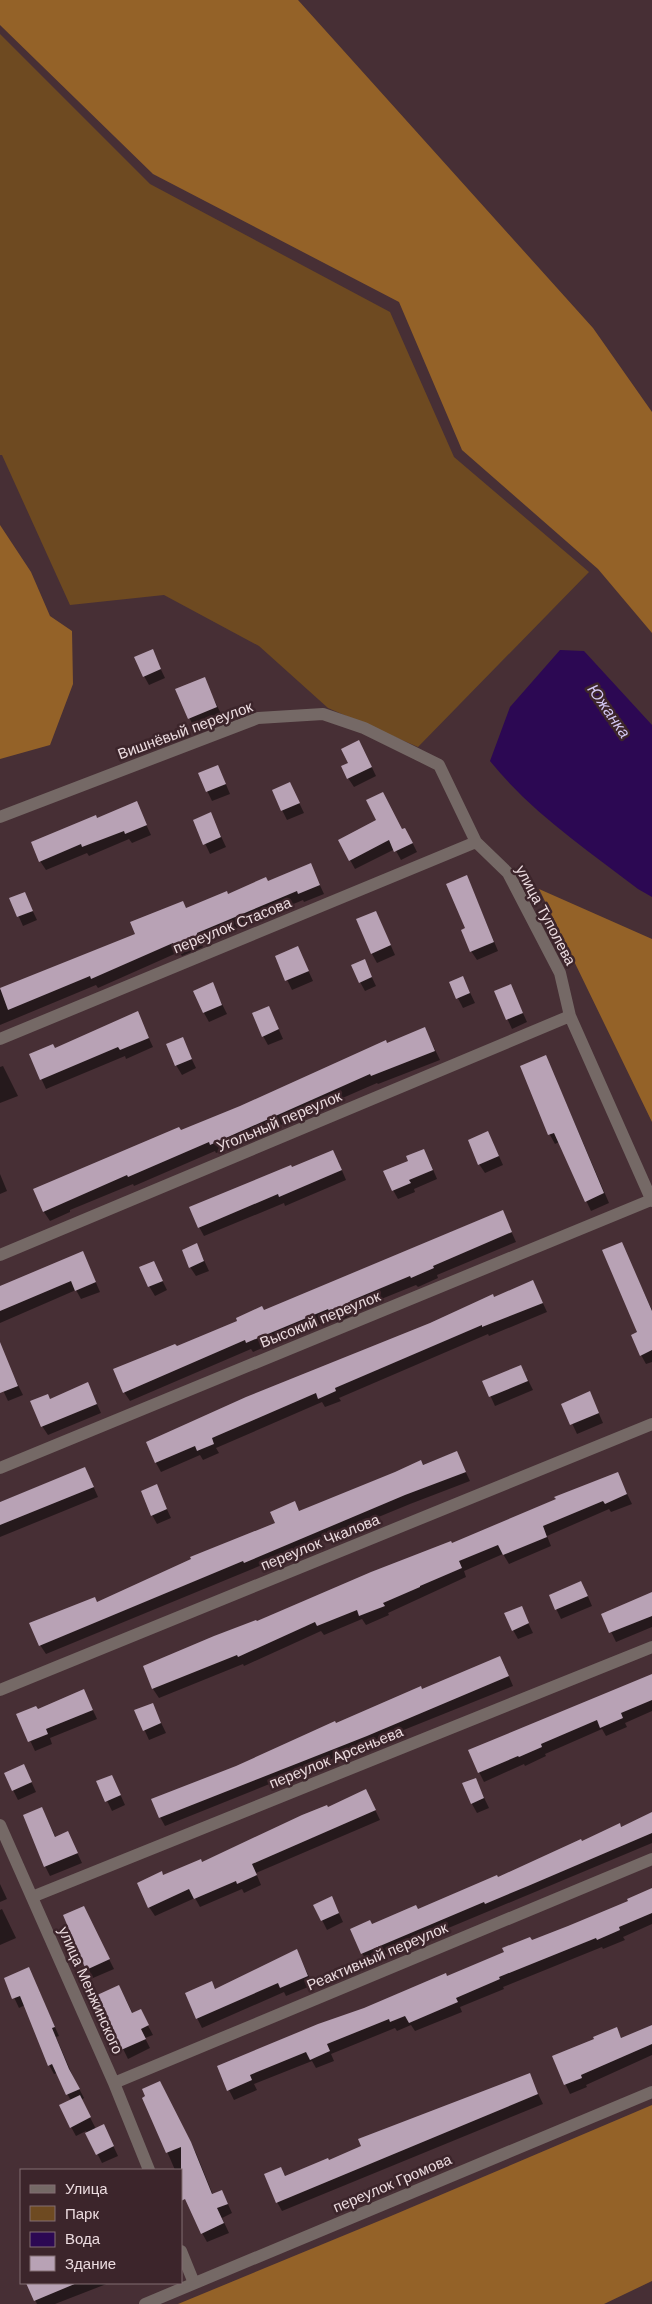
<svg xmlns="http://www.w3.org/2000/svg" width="652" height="2304" font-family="Helvetica,sans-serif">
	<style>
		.green { fill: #6e4a21 }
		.forest { fill: #946228 }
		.water { fill: #2c0853 }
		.shadow { fill: #0007 }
		.building { fill: #b8a2b5 }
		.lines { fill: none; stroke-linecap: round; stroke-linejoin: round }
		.minor { stroke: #756966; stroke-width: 12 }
		.labels { text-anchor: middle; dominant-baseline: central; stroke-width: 5; stroke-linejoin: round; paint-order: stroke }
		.street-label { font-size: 15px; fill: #ecdce0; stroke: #3c252b }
		.water-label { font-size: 16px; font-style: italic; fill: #d3c7f2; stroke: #3c252b }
	</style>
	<rect width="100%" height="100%" fill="#472f35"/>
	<!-- green -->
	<path class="green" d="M0,34L150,184L390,312L454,457L589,572L418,747L328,708L259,646L164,595L70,605L2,455H0Z"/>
	<!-- forest -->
	<path class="forest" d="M0,0H298L593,328L652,412V633L598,569L462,450L399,302L153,174L0,25Z
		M0,525L31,572L50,616L72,631L73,684L50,745L0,759Z
		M539,889L652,939V1122Z
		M652,2105V2281L604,2304H178L391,2216Z"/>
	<!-- water -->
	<path class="water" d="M560,650L584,651L652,725V897L638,889C586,849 531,812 490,761L510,707Z"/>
	<!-- shadow -->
	<path class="shadow" d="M152,651L165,678L149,685L144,676Z
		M204,679L222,716L194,728L177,690Z
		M364,751L376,776L354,787L348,778L350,763Z
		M199,774L222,775L230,794L212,801Z
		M290,784L304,813L287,820L282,810Z
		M136,803L151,835L132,843L129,839L89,856L87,853L46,870L40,861L97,820Z
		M210,813L226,847L210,854L194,820Z
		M402,830L410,838L417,852L401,860L395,849L355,869L350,860Z
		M310,864L324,894L304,902L303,900L201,943L203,947L182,956L179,952L98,988L96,985L0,1025V990L137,935L186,909L268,882Z
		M467,877L498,951L477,960L471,951L467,929Z
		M24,893L37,920L23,926L11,899Z
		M376,912L395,955L377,963L372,954Z
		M298,948L313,981L292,990L276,957Z
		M364,961L376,986L365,991L360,982Z
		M463,978L475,1003L463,1008L450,983Z
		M212,984L227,1014L209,1022L204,1013Z
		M510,985L527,1022L512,1029L495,992Z
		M269,1007L283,1039L268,1045L263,1036Z
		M137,1013L153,1047L126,1059L125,1056L46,1089L30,1054L55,1049Z
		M425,1029L440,1060L378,1084L377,1083L216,1153L215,1151L134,1186L133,1184L70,1210V1212L50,1221L44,1212L35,1189L180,1132Z
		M182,1039L196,1068L182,1075L176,1065Z
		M3,1066L18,1096L0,1103V1067Z
		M550,1066L609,1203L591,1211L559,1142L555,1144L550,1135L522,1067Z
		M488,1132L503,1165L485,1173L479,1164Z
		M429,1160L437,1179L414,1189L415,1192L398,1199L393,1190Z
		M338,1161L346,1180L285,1206L284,1203L204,1236L199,1227L292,1169Z
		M0,1174L7,1191L0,1194Z
		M502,1211L516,1242L437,1275L438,1278L418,1287L416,1285L354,1310L355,1314L337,1322L334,1318L253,1352L251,1349L130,1401L124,1392L176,1348Z
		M621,1243L652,1310V1362L646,1364L641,1355Z
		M197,1245L209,1271L196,1276L190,1267Z
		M87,1262L100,1292L81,1299L76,1290L0,1323V1287Z
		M153,1262L167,1290L155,1296L149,1286Z
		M533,1282L547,1312L489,1336L488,1334L339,1398L341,1401L325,1407L322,1402L216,1448L219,1453L203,1460L200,1455L161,1472L156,1463L147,1443Z
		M521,1366L533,1390L495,1406L484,1382Z
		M9,1367L23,1395L8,1401L0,1384V1371Z
		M88,1384L101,1413L48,1435L42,1426L50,1400Z
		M590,1393L603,1423L577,1434L563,1404Z
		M456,1452L470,1481L410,1504L46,1654L40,1645L97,1603L276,1524L294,1503L300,1512Z
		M85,1468L98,1497L0,1537V1502Z
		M617,1473L632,1504L611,1512L609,1509L547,1536L551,1546L509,1564L503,1554L464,1571L466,1577L388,1613L389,1615L366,1625L362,1619L324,1635L321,1631L244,1666L243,1664L159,1698L153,1689L144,1667L451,1545Z
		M156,1486L171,1518L157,1524L152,1515Z
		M586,1592L592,1606L561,1619L550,1596Z
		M652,1593V1627L616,1642L603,1615Z
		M521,1608L533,1633L518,1639L513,1630Z
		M505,1667L513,1686L165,1826L160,1817L236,1767L422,1691Z
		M652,1675V1711L625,1723L627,1727L606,1736L602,1729L545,1754L546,1756L525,1766L524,1764L484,1782L479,1772Z
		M84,1691L97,1719L50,1738L52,1744L35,1751L18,1715L37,1711Z
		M152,1704L166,1733L149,1740L136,1711Z
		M24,1766L36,1792L18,1800L13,1790Z
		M112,1776L125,1805L112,1811L98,1782Z
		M475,1779L489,1808L477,1813L472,1804Z
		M366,1791L380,1820L256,1873L261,1885L244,1893L242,1889L200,1907L195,1898L155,1916L149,1907L163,1876L202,1863Z
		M42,1808L56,1838L68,1833L82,1863L50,1876L45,1866Z
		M652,1814V1843L367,1962L362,1953L372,1925L418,1911Z
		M0,1884L7,1899L0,1902Z
		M652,1893V1924L623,1937L625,1940L603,1949L602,1947L503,1987L504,1989L460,2007L462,2012L415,2031L411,2025L397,2031L395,2028L331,2054L334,2061L316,2068L312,2061L254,2084L257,2090L234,2100L229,2090L219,2066L447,1977Z
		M315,1906L336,1907L343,1922L327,1930Z
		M2,1909L16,1938L0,1945V1910Z
		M88,1917L114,1969L93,1978L78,1948Z
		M297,1951L313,1985L286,1996L284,1992L202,2028L197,2018L212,1983L216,1990Z
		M5,1978H33L59,2036L56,2037L74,2079L84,2098L81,2100L96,2129L108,2135L118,2156L102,2163L86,2131L76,2136L71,2127V2101L57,2073L54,2074L49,2065L25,2005L19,2008Z
		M119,1986L133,2014L144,2018L153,2035L145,2038L150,2048L128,2059L97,1996Z
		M652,2026V2055L586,2085L587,2087L570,2094L553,2057L596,2040L616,2028L622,2039Z
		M529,2075L543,2104L282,2211L277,2202L281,2168L286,2177L329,2161Z
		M165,2092L196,2153L213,2195L226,2200L232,2213L222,2218L229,2233L207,2242L202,2233L181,2170H175L144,2098Z
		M27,2283H109L55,2304H37Z"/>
	<!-- building -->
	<path class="building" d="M153,649L161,669L143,677L134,657Z
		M205,677L217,707L188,719L175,689Z
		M359,740L372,767L347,779L341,766L348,763L341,749Z
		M218,765L226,784L206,792L198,773Z
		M290,782L300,803L281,811L272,790Z
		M383,792L402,829L405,828L413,843L394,852L389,840L349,861L338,840L376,820L366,800Z
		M137,801L147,825L125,834L124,831L82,847L81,844L39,862L31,842L96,815L97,818Z
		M211,812L221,837L203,845L193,820Z
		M311,863L320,885L298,894L297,891L197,933L198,937L175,947L173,943L91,979L90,976L8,1010L0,988L135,934L130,922L183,901L186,908L227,891L228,894L266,877L268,881Z
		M467,875L494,942L470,952L461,930L465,928L446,884Z
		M25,892L33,911L17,917L9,898Z
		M376,911L391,945L371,954L356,919Z
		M298,946L309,971L285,981L275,956Z
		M365,959L372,977L359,983L351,965Z
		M463,976L470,993L456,999L449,982Z
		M213,982L222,1005L203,1013L193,991Z
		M511,984L523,1013L506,1020L494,991Z
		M269,1006L279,1029L262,1037L252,1013Z
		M138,1011L149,1038L120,1050L118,1047L40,1080L29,1054L53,1044L55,1048Z
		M425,1027L435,1051L371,1076L370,1074L210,1145L209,1142L128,1177L127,1175L43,1212L33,1189L179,1127L181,1130L240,1106L386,1040L387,1043Z
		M183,1037L192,1059L175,1066L166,1044Z
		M546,1055L604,1193L585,1202L554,1133L548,1135L520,1066Z
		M488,1131L499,1156L478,1165L468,1140Z
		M424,1149L433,1170L409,1180L411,1183L392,1191L383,1171L408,1161L406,1156Z
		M333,1150L342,1170L279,1197L278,1194L198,1228L189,1207L291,1165L292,1167Z
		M503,1210L512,1232L433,1266L434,1268L411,1278L410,1276L350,1301L351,1304L330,1313L328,1309L246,1343L245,1340L123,1393L113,1369L175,1344L177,1346L237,1321L236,1318L262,1306L264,1310Z
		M622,1242L652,1311V1350L640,1356L631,1335L637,1332L602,1250Z
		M197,1243L204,1261L189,1268L182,1250Z
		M83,1251L96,1282L75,1291L71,1281L0,1311V1286Z
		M154,1261L163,1281L148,1287L139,1267Z
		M533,1280L543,1303L482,1327V1325L335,1388L336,1391L318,1399L316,1393L256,1419L212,1438L214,1444L197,1451L195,1446L155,1463L146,1442L246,1397L430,1323L493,1294L494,1297Z
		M0,1342L18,1386L0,1393Z
		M521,1365L528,1381L489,1397L482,1381Z
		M88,1382L97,1404L41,1427L30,1401L48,1394L50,1399Z
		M590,1391L599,1413L570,1425L561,1404Z
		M457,1451L466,1472L405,1495L244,1563L243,1561L39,1646L29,1623L95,1597L97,1602L191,1559L190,1557L275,1523L270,1512L295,1501L299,1511L395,1472L421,1460L423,1465Z
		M85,1467L94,1487L0,1525V1502Z
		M618,1472L627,1494L605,1504L603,1501L543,1526L547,1537L503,1555L498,1545L459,1561L462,1568L420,1586V1587L383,1603L385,1606L359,1616L357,1610L317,1626L315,1622L238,1657L237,1655L152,1689L143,1666L214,1636L256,1620L257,1621L371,1572L451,1541L452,1543L556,1499L554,1497Z
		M157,1484L167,1509L151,1516L141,1491Z
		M581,1581L588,1596L555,1610L549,1595Z
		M652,1592V1616L609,1633L601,1614Z
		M522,1606L529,1623L512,1631L504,1613Z
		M500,1656L509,1676L367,1736L159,1818L151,1799L236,1766L335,1721L336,1723L421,1686L422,1689Z
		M652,1674V1700L621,1713L623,1718L600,1728L597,1720L541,1744L542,1747L519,1757L518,1756L478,1773L468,1750Z
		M84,1689L93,1710L46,1729L48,1734L28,1742L16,1714L36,1706L38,1709Z
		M153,1703L161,1723L143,1731L134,1710Z
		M24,1764L32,1782L12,1791L4,1773Z
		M112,1775L121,1795L105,1802L96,1781Z
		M476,1778L484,1798L471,1804L462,1783Z
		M366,1789L376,1810L252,1864L257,1875L237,1884L236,1881L194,1899L189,1889L148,1908L137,1883L162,1871L163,1875L201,1859L202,1862L302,1815L327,1805L328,1807Z
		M42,1807L55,1837L68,1831L78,1853L44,1867L23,1815Z
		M652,1812V1833L528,1886L485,1904L484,1902L361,1954L350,1929L370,1920L372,1924L416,1905L418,1909L497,1875L498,1877L581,1839L582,1841L620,1823L621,1827Z
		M652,1888V1913L619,1927L620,1930L597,1940L596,1938L499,1977L500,1979L456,1998L458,2002L409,2023L405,2016L390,2022L389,2019L327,2044L330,2051L310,2060L306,2052L250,2075L252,2080L227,2091L217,2066L318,2024L364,2008L446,1973L447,1976L504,1952L502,1948L530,1937L532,1940L568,1926L628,1901L627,1899Z
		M332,1896L339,1913L321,1921L313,1905Z
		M84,1906L110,1959L86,1970L63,1915Z
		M297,1949L308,1976L280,1988L278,1983L196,2019L185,1993L212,1981L215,1989Z
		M29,1967L55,2027L52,2028L69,2069L80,2089L66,2095L52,2064L48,2066L20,1996L12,1999L4,1978Z
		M119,1985L132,2013L141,2009L149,2025L141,2029L146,2039L121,2050L95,1996Z
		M652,2025V2044L581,2075L582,2078L564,2085L552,2056L594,2039L593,2037L617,2027L621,2038Z
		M530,2073L538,2094L276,2203L264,2174L281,2167L285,2176L328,2158L329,2160L361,2146L358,2139Z
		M160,2081L191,2142L212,2194L222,2190L228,2204L217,2208L224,2223L201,2234L185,2199L181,2201V2147L166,2153L142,2098L145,2096L142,2089Z
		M80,2095L91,2117L70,2128L59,2105Z
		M104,2124L114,2146L96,2155L85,2133Z
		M26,2283H77L34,2301Z"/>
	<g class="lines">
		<!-- minor -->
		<path class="minor" d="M0,817L258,718L323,714L364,728L439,765L476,842L508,873L560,973L570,1016L652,1201
			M0,1039L476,842
			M0,1255L570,1016
			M0,1468L651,1200
			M0,1690L652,1424
			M0,1825L114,2083L149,2170
			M32,1897L652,1647
			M114,2083L652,1859
			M181,2251L194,2283
			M145,2304L652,2092"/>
	</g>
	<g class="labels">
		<!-- street labels -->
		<g class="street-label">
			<text transform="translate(185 730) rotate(-20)">Вишнёвый переулок</text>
			<text transform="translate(546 915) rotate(62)">улица Туполева</text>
			<text transform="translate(232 925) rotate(-22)">переулок Стасова</text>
			<text transform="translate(279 1121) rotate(-23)">Угольный переулок</text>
			<text transform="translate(320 1319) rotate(-22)">Высокий переулок</text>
			<text transform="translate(320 1542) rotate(-22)">переулок Чкалова</text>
			<text transform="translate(336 1757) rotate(-22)">переулок Арсеньева</text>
			<text transform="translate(377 1956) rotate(-23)">Реактивный переулок</text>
			<text transform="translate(91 1990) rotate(66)">улица Менжинского</text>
			<text transform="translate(392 2183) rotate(-23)">переулок Громова</text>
		</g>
		<!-- water labels -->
		<g class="water-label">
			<text transform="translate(609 711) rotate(55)">Южанка</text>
		</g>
	</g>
	<!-- legend -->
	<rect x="20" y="2169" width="162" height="115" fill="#3c252b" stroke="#826e73"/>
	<rect x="30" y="2185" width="25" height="8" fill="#756966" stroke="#826e73"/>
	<text x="65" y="2194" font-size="15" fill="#ecdce0">Улица</text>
	<rect x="30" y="2206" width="25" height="15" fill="#6e4a21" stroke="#826e73"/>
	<text x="65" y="2219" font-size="15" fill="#ecdce0">Парк</text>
	<rect x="30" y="2232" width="25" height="15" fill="#2c0853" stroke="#826e73"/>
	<text x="65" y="2244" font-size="15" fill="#ecdce0">Вода</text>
	<rect x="30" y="2256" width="25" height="15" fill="#b8a2b5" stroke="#826e73"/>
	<text x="65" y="2269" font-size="15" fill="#ecdce0">Здание</text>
</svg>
